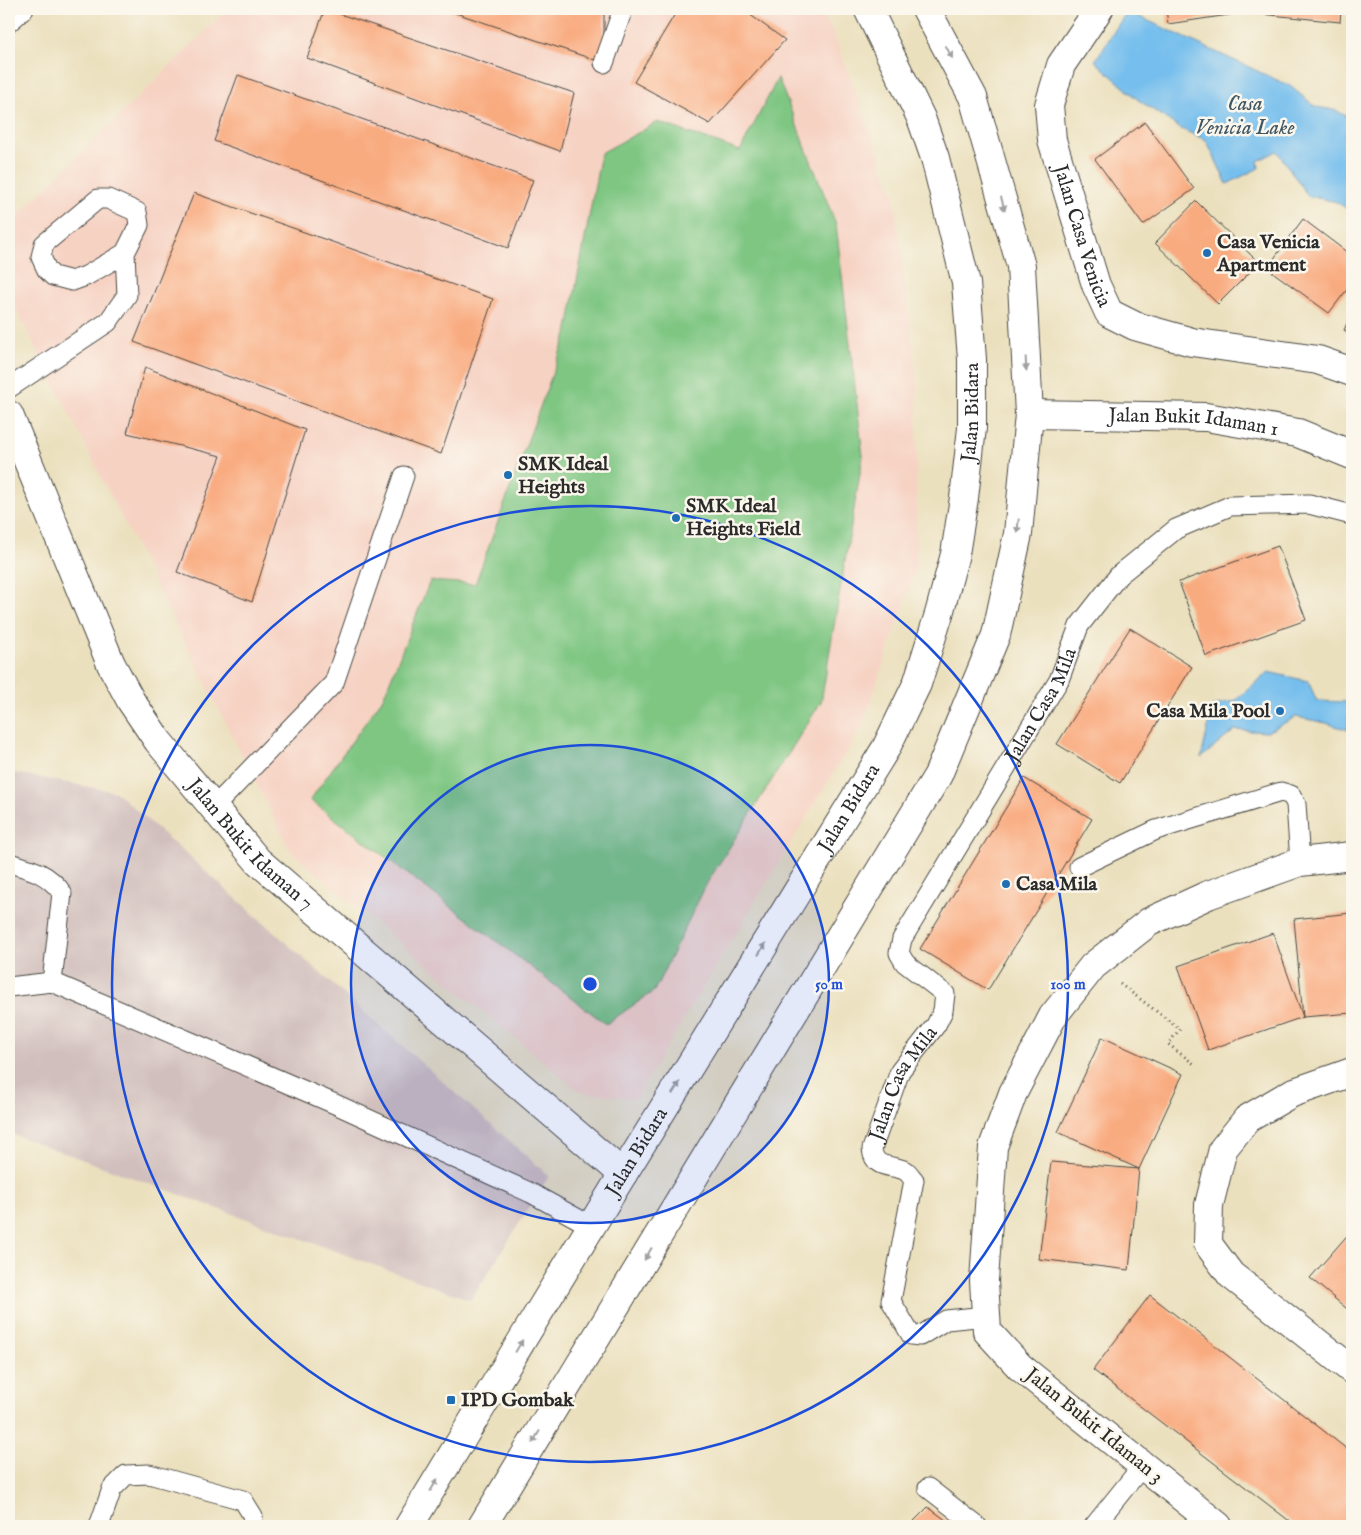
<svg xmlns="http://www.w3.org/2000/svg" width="1361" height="1535" font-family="'IM FELL English',serif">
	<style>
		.built { fill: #f6d2c3 }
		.industrial { fill: #d1bfbd }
		.green { fill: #7ec682; stroke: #547856 }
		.water { fill: #74beed; stroke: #50748c }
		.building { fill: #f9ab80 }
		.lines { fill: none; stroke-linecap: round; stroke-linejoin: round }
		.lane-casing { stroke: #484641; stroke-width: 21 }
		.street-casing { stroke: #484641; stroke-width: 30 }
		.secondary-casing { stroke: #484641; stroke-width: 30 }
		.path { stroke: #484641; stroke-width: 3; stroke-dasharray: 1 4; stroke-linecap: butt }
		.lane { stroke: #fff; stroke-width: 19 }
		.street { stroke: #fff; stroke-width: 28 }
		.secondary { stroke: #fff; stroke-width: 28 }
		.oneway { fill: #a0a0a0 }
		.ring { fill: none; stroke: #1d4ed8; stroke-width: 2.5 }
		.poi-dot { fill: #1f6fb2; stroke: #fbf7ec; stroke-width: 2 }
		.labels { text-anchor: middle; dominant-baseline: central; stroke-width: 5; stroke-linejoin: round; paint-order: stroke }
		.street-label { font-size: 20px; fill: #2b2b2b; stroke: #fbf7ec }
		.poi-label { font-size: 20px; font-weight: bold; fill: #2b2b2b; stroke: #fbf7ec; text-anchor: start }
		.water-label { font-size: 21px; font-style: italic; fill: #415765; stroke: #fbf7ec }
		.centre { fill: #1d4ed8; stroke: #fbf7ec; stroke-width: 2.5 }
		.ring-label { font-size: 15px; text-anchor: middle; font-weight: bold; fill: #1d4ed8; stroke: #fbf7ec; stroke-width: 5; stroke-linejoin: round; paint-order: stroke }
	</style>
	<rect width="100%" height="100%" fill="#fbf7ec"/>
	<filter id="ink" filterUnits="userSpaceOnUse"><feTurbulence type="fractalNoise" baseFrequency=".02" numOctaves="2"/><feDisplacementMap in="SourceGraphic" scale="10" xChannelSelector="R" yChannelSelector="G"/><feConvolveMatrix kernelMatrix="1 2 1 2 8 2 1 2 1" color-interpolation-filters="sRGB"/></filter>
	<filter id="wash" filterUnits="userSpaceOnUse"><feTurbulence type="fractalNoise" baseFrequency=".0096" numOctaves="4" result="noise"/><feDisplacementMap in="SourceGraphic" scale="20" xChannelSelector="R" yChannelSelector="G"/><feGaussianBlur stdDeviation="1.12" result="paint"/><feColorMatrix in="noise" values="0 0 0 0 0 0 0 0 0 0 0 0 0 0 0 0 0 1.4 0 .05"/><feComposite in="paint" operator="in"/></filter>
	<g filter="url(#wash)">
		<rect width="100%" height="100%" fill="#ebe0be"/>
		<!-- built -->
		<path class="built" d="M228,9H820L833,32L894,196L917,380L916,569L862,726L635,1099L580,1092L291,852L9,295V224Z"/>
		<!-- industrial -->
		<path class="industrial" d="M9,772L116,792L549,1176L471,1300L9,1133Z"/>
		<!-- green -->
		<path class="green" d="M778,78L836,224L863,456L821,702L707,883L654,991L606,1024L310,800L383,698L430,581L475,584L567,334L601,153L658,122L740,151Z"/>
		<!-- water -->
		<path class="water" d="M1127,11L1290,86L1316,107L1335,110L1352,119V212L1337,202L1308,196L1277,151L1258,161L1259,168L1227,184L1206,140L1181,129L1137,99L1095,61Z
			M1268,672L1308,681L1317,701L1349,702L1348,730L1326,723L1296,717L1267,732L1235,730L1201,758L1213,706L1236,700Z"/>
		<g id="blocks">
			<!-- building -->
			<path class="building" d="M325,9L574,93L560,151L307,58Z
				M444,9H604V63Z
				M678,9H742L785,40L710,124L634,82Z
				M1166,9H1244L1242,13L1168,24Z
				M1258,9H1341L1340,22L1261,14Z
				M238,75L533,180L508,248L214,141Z
				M1145,122L1194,189L1143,225L1095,159Z
				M194,193L493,299L441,454L134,342Z
				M1196,201L1259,263L1218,304L1155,243Z
				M1303,219L1352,256V283L1329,313L1267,268Z
				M1352,312V334L1344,330Z
				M145,367L305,430L252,602L177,572L221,456L127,433Z
				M1278,546L1306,620L1206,656L1179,582Z
				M1130,628L1192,667L1120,783L1057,744Z
				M1024,778L1092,819L988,990L920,949Z
				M1352,913V1013L1303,1017L1294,919Z
				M1273,933L1303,1017L1208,1050L1178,966Z
				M1102,1037L1183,1074L1139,1169L1058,1132Z
				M1051,1162L1139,1169L1129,1270L1039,1259Z
				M1352,1230V1313L1310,1278Z
				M1150,1295L1352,1453V1526H1296L1093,1370Z
				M928,1507L954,1526H909Z"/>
		</g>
	</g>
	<g filter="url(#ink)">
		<use href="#blocks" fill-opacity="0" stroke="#484641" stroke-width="1"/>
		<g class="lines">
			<!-- lane casing -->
			<g class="lane-casing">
				<g id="lane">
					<path d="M9,22L24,9"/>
					<path d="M604,63L623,9"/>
					<path d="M9,388L108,322L127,295L125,253L139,225L137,212L108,199H98L44,244L41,257L47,270L53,276L72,281L86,276L125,253"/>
					<path d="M213,808L334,683L404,476"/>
					<path d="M9,863C31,869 48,873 62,893L52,982"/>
					<path d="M1079,867L1156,830L1281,792L1291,795L1296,804L1300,862"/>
					<path d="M9,987L52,982L335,1104L531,1193L591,1226"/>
					<path id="s1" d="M986,1316L946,1320L920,1336L911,1335L891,1301L914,1180C911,1177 909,1173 906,1171C892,1164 874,1170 872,1149L900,1071L936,1025L943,1011L945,994L905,963L899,953L902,939L1059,680L1079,626L1119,575L1176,529L1230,506L1309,504L1352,515"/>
					<path d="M928,1488L977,1526"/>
					<path d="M99,1526L112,1489L126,1475L149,1474L243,1500L253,1516L251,1526"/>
					<path d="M1094,1526L1143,1465"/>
				</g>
			</g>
			<!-- street casing -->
			<g class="street-casing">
				<g id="street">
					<path id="s2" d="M1099,9L1061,65L1049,105L1052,140L1096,285L1109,313L1135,326L1192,342L1318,360L1352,372"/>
					<path id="s3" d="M1029,414L1206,417L1298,433L1352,455"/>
					<path id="s4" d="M9,415L111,664L131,701L158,741L258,861L623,1174"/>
					<path d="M1352,1072L1292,1093L1247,1119L1223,1149L1209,1205L1208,1244L1231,1275L1352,1370"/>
					<path d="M1218,1526L1020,1367L987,1331L984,1281L993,1147L1013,1093L1053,1016L1093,966L1149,922L1208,895L1300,862L1352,856"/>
				</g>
			</g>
			<!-- secondary casing -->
			<g class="secondary-casing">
				<g id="secondary">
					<path id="s5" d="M409,1526L623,1174L886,748L917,684L939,614L955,554L964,498L972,428V359L966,283L935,158L921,118L868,9"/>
					<path d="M482,1526L938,775L996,635L1018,534L1029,414L1021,266L973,97L926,9"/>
				</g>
			</g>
			<!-- path -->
			<path class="path" d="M1120,984L1180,1029L1168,1044L1194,1064"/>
			<!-- lane -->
			<use href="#lane" class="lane"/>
			<!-- street -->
			<use href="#street" class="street"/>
			<!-- secondary -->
			<use href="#secondary" class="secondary"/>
		</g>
		<!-- one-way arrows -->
		<defs><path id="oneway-solid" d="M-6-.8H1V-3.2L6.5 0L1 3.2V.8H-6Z" transform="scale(1.25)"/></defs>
		<g class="oneway">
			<use href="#oneway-solid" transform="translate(949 52) rotate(62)"/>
			<use href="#oneway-solid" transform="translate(1003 204) rotate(74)"/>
			<use href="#oneway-solid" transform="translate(1026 364) rotate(87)"/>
			<use href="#oneway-solid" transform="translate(1018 526) rotate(96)"/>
			<use href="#oneway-solid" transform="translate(762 949) rotate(-58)"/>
			<use href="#oneway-solid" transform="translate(676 1088) rotate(-58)"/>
			<use href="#oneway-solid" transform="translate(648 1254) rotate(121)"/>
			<use href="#oneway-solid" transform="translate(519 1346) rotate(-59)"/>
			<use href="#oneway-solid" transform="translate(536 1437) rotate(121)"/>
			<use href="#oneway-solid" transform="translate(434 1485) rotate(-59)"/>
		</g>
	</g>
	<!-- distance rings -->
	<circle cx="590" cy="984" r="239" fill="#1d4ed8" fill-opacity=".12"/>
	<g class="ring">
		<circle cx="590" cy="984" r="239"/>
		<circle cx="590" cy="984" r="478"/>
	</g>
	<!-- markers -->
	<g class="poi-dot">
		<circle cx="1207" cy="253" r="5"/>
		<circle cx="508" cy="475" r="5"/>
		<circle cx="676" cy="518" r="5"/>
		<circle cx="1280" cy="711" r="5"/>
		<circle cx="1006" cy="884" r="5"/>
		<rect x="446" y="1395" width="10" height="10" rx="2.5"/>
	</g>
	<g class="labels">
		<!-- street labels -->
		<g class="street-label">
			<text stroke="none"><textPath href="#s2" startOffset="245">Jalan Casa Venicia</textPath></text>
			<text stroke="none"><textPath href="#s5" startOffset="1262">Jalan Bidara</textPath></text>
			<text stroke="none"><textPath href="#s3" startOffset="165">Jalan Bukit Idaman 1</textPath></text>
			<text stroke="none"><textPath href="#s1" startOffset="822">Jalan Casa Mila</textPath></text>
			<text stroke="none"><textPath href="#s5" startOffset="842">Jalan Bidara</textPath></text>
			<text stroke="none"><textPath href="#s4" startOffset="498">Jalan Bukit Idaman 7</textPath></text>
			<text stroke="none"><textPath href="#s1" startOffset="372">Jalan Casa Mila</textPath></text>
			<text stroke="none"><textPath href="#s5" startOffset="438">Jalan Bidara</textPath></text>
			<text transform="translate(1094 1426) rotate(39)">Jalan Bukit Idaman 3</text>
		</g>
		<!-- poi labels -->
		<g class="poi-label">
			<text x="1217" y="242">Casa Venicia<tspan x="1217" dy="23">Apartment</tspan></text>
			<text x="518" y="464">SMK Ideal<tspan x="518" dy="23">Heights</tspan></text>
			<text x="686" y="506">SMK Ideal<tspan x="686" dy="23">Heights Field</tspan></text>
			<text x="1270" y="711" text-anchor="end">Casa Mila Pool</text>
			<text x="1016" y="884">Casa Mila</text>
			<text x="461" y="1400">IPD Gombak</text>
		</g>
		<!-- water labels -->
		<g class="water-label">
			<text x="1245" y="104">Casa<tspan x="1245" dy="24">Venicia Lake</tspan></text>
		</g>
	</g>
	<circle cx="590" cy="984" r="8" class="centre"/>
	<g class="ring-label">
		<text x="829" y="989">50 m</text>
		<text x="1068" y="989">100 m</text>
	</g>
	<!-- margin -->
	<rect width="1361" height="1535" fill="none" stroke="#fbf7ec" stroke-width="30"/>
</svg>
